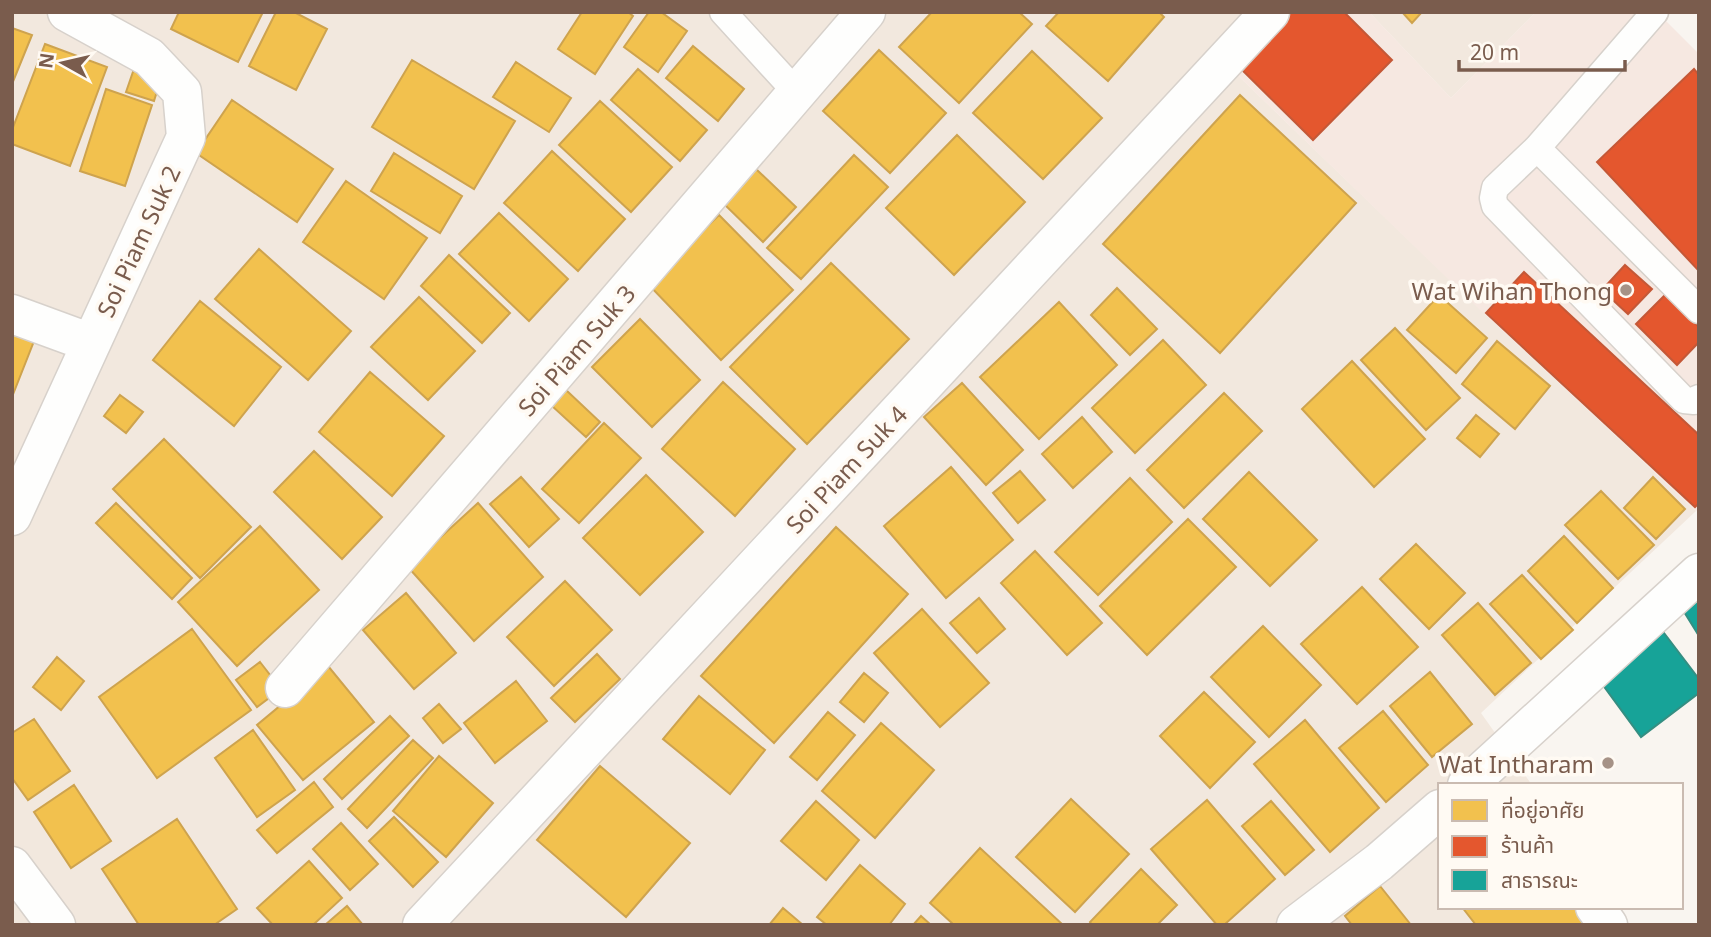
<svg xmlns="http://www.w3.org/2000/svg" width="1711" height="937" font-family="'Noto Sans','Noto Sans Thai',sans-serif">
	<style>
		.residential { fill: #f2e8de }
		.commercial { fill: #f6e8e1 }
		.homes { fill: #f2c14e; stroke: #cea34e; stroke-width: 2 }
		.shops { fill: #e4572e; stroke: #c45837; stroke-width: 2 }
		.public { fill: #17a398; stroke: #358e82; stroke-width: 2 }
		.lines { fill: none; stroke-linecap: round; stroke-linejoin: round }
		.service-casing { stroke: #d7d1cb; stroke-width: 29 }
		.minor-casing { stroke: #d7d1cb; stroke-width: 41 }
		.service { stroke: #fefefd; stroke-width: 26 }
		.minor { stroke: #fefefd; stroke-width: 38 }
		.poi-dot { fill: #a69286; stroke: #fffaf3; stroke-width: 2.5 }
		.labels { text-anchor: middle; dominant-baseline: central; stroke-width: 7; stroke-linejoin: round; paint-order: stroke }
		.street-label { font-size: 24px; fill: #7a5c4d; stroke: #fffaf3 }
		.poi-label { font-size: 24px; fill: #7a5c4d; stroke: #fffaf3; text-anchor: end }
	</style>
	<rect width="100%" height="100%" fill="#f9f5f0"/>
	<!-- residential -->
	<path class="residential" d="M12,12H1275L1226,64L1478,307L1696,511L1481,713L1532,785H1440V907H1618L1630,925H12Z
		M1369,12H1536L1451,98Z"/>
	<!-- commercial -->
	<path class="commercial" d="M1275,12H1369L1451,98L1536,12H1657L1699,54V508L1696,511L1478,308L1225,63Z"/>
	<!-- homes -->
	<path class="homes" d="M179,12H263L238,62L171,29Z
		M276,12H294L327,29L296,90L249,66Z
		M582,12H628L633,16L595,74L558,49Z
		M649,12H661L687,31L658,72L624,47Z
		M932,12H1019L1032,24L959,103L899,47Z
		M1059,12H1159L1164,17L1108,81L1046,26Z
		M1402,12H1422L1412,23Z
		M12,28L32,35L12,84Z
		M45,44L107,67L70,166L12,144V130Z
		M693,46L744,89L718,121L666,78Z
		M879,50L946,113L890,173L823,111Z
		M1032,51L1102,118L1043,179L973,113Z
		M412,60L515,121L474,189L372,127Z
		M516,62L571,98L549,132L493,97Z
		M135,66L162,75L154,101L126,92Z
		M638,69L707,130L680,161L611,100Z
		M106,89L152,105L125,186L80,171Z
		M1240,95L1356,203L1220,353L1103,244Z
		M232,100L333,169L297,222L196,153Z
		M600,101L672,167L631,212L559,145Z
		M957,135L1025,202L954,275L886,208Z
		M552,151L625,219L578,271L504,203Z
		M394,153L462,196L440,233L371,191Z
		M854,155L888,187L801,279L767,248Z
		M756,169L796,207L763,242L723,203Z
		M346,181L427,238L384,299L303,242Z
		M499,213L568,279L529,321L459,254Z
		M719,215L793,290L721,360L648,284Z
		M259,249L351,331L308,380L215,299Z
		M449,255L510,313L482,343L421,286Z
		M831,263L909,339L807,444L730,367Z
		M1117,288L1157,329L1130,355L1091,315Z
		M1439,295L1487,338L1456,373L1407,330Z
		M419,297L475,351L428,400L371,347Z
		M200,301L281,367L234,426L153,360Z
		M1059,302L1117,365L1039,439L980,377Z
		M640,319L700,380L652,427L592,367Z
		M1395,328L1460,398L1426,430L1361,360Z
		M12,333L34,341L12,397Z
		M1163,340L1206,385L1135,453L1092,408Z
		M1497,341L1550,386L1515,429L1462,384Z
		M1352,361L1425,439L1374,487L1302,409Z
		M370,372L444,436L392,496L319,432Z
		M723,382L795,449L735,516L662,449Z
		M962,383L1023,450L986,485L924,417Z
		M566,390L600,422L586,437L552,406Z
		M1224,393L1262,431L1184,508L1147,470Z
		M120,395L143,412L126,433L104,416Z
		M1476,415L1499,434L1480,457L1457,438Z
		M1082,417L1112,452L1073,488L1042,454Z
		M604,423L641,458L579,523L542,489Z
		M164,439L251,527L200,578L113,489Z
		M314,451L382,517L342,559L274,492Z
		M951,467L1013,540L946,598L884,526Z
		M1020,471L1045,500L1018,523L993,493Z
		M1249,472L1317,540L1270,586L1203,519Z
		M646,475L703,532L640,595L583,538Z
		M521,477L559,519L529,547L490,504Z
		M1653,477L1685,509L1656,539L1624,508Z
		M1130,478L1172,522L1098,595L1055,552Z
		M1601,491L1654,545L1618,579L1565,525Z
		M116,503L192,578L172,599L96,523Z
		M478,503L543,577L474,641L408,567Z
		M1188,519L1236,567L1147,655L1100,606Z
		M260,526L319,590L237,666L178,602Z
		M836,527L908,594L774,743L701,676Z
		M1564,536L1613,588L1577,623L1528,571Z
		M1416,544L1465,593L1429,629L1380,579Z
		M1035,551L1102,623L1067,655L1001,583Z
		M1522,575L1573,630L1541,659L1490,604Z
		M565,581L612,630L554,686L507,637Z
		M1362,587L1418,647L1357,704L1301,644Z
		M406,593L456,653L414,689L363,630Z
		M979,598L1005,629L977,653L950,623Z
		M1478,603L1531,663L1495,695L1442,635Z
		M922,609L989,683L940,727L874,653Z
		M1263,626L1321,685L1269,737L1211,677Z
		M192,629L251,710L157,778L99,697Z
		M597,654L620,679L575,722L551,698Z
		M57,657L84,681L61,710L33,687Z
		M260,662L281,689L257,707L236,680Z
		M328,666L374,722L303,780L257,725Z
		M1430,672L1472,724L1432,757L1390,706Z
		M864,673L888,693L864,722L840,702Z
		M516,681L547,721L495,763L464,723Z
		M1204,692L1255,742L1210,788L1160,736Z
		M699,696L765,750L730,794L663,739Z
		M439,704L461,729L443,743L423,718Z
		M1383,711L1428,765L1386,802L1339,748Z
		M828,712L855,735L817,780L790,757Z
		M390,716L409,736L342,799L324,779Z
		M34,719L70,771L28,800L12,778V733Z
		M1305,720L1379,808L1330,852L1254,764Z
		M881,723L934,770L875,838L822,791Z
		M253,730L295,790L257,817L215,758Z
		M413,740L433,758L367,828L348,809Z
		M439,756L493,803L446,857L393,811Z
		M600,766L690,843L626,917L537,840Z
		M314,782L333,807L277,853L257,830Z
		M74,785L111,841L71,868L34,812Z
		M1071,799L1129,854L1075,912L1016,857Z
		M1207,800L1275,879L1224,925H1217L1151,849Z
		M816,801L859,840L826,880L781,841Z
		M1271,801L1314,850L1285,875L1242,826Z
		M394,817L438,862L413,887L369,841Z
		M177,819L237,909L214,925H139L102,869Z
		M341,823L378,864L350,890L313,849Z
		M980,848L1063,925H954L930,903Z
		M309,861L342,898L313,925H273L257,908Z
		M860,865L905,904L889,925H827L817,917Z
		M1141,869L1177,905L1157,925H1092L1090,922Z
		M1380,886L1411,925H1352L1345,916Z
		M347,906L363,925H325Z
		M1462,907H1575L1589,925H1476Z
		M783,908L803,925H769Z
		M921,916L931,925H913Z"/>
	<!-- shops -->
	<path class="shops" d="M1279,12H1344L1392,60L1313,140L1232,60Z
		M1694,69L1699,75V271L1597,162Z
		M1625,265L1652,289L1628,314L1602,290Z
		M1524,272L1699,435V503L1695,507L1486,313Z
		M1666,294L1699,327V342L1677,365L1636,324Z"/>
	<!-- public -->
	<path class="public" d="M1699,589V636L1678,602Z
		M1661,629L1699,679V693L1641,737L1597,677Z"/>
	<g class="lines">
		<!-- service casing -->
		<g class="service-casing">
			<path id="service" d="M723,12L797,93
				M1655,12L1537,148L1495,188L1493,198L1495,206L1684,400L1694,401L1699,398
				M1537,148L1699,310"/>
		</g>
		<!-- minor casing -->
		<g class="minor-casing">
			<path id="minor" d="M12,314L91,343
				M12,516L186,137L182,92L149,57L67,12
				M285,688L866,12
				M1467,785L1699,573
				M12,866L56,925
				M1595,907L1608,925
				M422,925L1270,12
				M1296,925L1379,862L1440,809"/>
		</g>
		<!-- service -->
		<use href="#service" class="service"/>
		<!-- minor -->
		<use href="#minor" class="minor"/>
	</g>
	<!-- markers -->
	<g class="poi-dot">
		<circle cx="1626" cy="290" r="7"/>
		<circle cx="1608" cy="763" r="7"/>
	</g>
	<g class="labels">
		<!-- street labels -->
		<g class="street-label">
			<text transform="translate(138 241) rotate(-65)">Soi Piam Suk 2</text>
			<text transform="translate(576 350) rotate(-49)">Soi Piam Suk 3</text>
			<text transform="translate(846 469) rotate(-47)">Soi Piam Suk 4</text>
		</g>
		<!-- poi labels -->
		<g class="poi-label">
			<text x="1612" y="290">Wat Wihan Thong</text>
			<text x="1594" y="763">Wat Intharam</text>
		</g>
	</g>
	<!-- border -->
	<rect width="1711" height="937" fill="none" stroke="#7a5c4d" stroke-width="28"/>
	<!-- legend -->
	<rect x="1438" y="783" width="245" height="126" fill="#fffaf3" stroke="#cabbb1" stroke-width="2"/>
	<rect x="1452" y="800" width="35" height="21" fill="#f2c14e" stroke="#cabbb1" stroke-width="2"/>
	<text x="1501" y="818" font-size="21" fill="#7a5c4d">ที่อยู่อาศัย</text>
	<rect x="1452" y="836" width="35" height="21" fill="#e4572e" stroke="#cabbb1" stroke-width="2"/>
	<text x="1501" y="853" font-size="21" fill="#7a5c4d">ร้านค้า</text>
	<rect x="1452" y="870" width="35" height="21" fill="#17a398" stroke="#cabbb1" stroke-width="2"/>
	<text x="1501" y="888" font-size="21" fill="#7a5c4d">สาธารณะ</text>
	<!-- north arrow -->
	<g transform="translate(63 63) rotate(278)" stroke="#fffaf3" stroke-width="5" paint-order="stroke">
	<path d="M0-5L12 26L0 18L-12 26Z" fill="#7a5c4d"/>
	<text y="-10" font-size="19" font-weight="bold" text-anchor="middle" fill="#7a5c4d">N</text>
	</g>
	<!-- scale -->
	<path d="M1459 60v10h166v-10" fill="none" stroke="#7a5c4d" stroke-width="3.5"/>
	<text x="1470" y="60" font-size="21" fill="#7a5c4d" stroke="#fffaf3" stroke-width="5" paint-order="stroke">20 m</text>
</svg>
